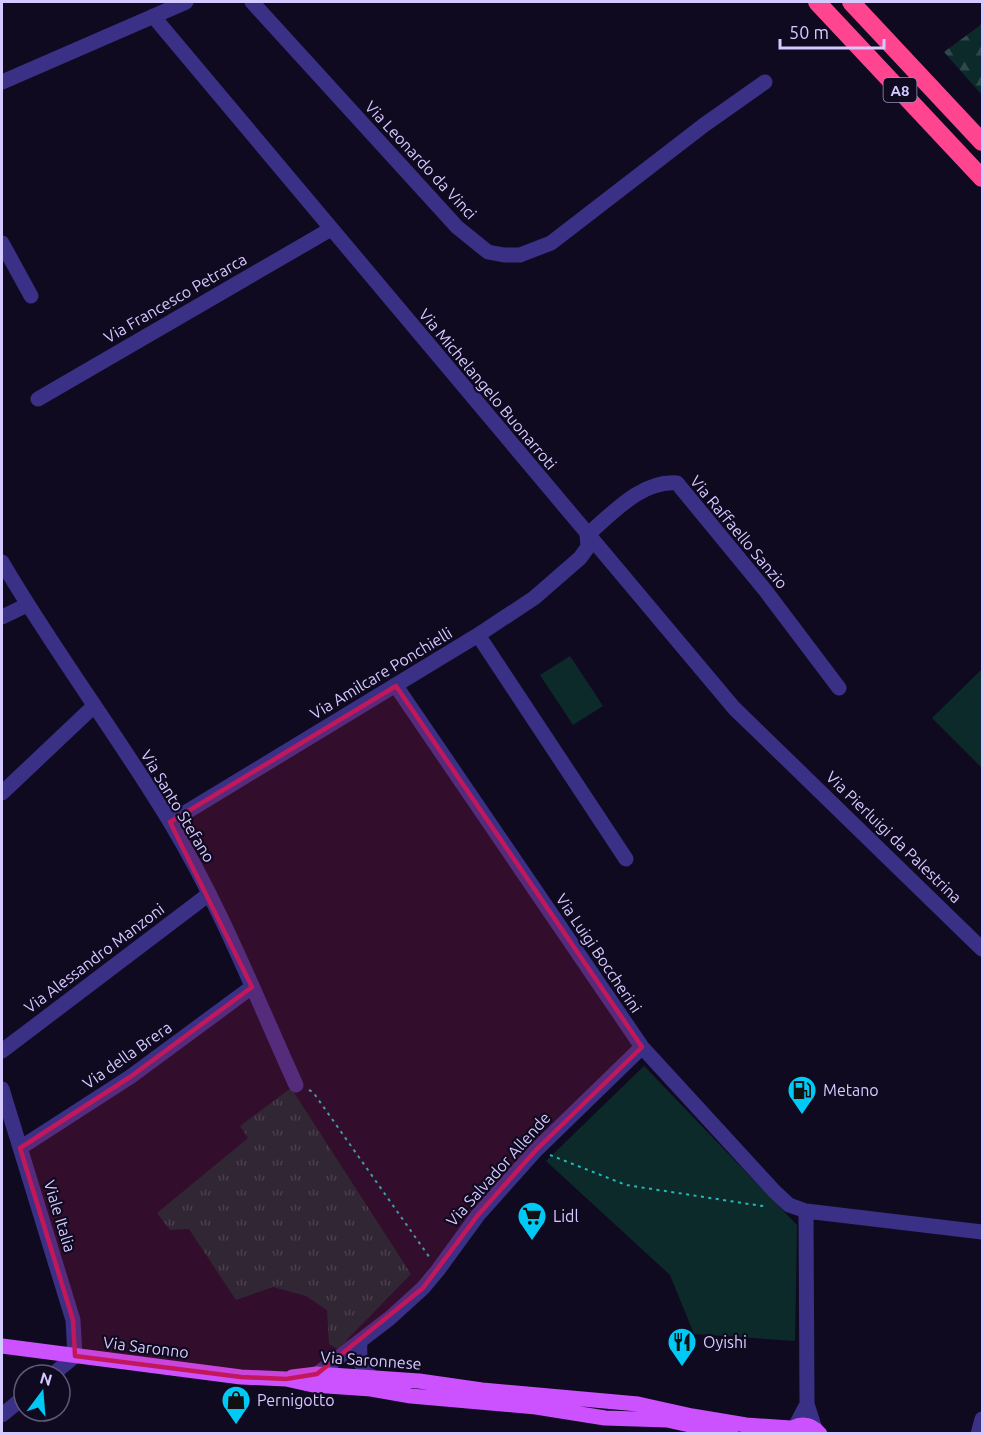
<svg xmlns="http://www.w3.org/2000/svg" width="984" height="1435" font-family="Ubuntu,sans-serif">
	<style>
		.grass { fill: url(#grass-tufts) }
		.forest { fill: url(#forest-firs) }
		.green { fill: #0d2a2b }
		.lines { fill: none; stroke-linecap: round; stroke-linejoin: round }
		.path { stroke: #21b9bd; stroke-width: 2; stroke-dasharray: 3 4.5; stroke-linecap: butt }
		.street { stroke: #3a3085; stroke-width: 15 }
		.primary { stroke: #cc51ff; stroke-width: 15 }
		.highway { stroke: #ff458f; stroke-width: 18 }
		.marked { fill: #c2185b; fill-opacity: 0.2; stroke: #c2185b; stroke-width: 4.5; stroke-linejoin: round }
		.labels { text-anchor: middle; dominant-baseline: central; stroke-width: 4.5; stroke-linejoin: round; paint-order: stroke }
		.shield { fill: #100a21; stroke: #9a90bc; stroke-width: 1.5 }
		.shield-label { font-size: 15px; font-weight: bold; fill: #d5caff }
		.street-label { font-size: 16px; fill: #d5caff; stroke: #100a21 }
		.poi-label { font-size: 16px; fill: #d5caff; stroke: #100a21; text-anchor: start }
	</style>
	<defs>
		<pattern id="grass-tufts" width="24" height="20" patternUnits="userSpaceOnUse" patternTransform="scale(1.5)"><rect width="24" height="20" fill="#0d2a2b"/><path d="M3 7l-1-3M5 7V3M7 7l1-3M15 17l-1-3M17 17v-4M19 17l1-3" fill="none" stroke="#2f484b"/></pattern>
		<pattern id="forest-firs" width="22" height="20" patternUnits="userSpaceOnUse" patternTransform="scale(1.5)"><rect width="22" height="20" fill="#0d2a2b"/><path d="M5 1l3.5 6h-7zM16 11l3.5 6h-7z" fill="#2f484b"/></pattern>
	</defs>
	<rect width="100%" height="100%" fill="#100a21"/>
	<!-- grass -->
	<path class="grass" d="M291,1088L411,1274L338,1349L329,1344L327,1310L306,1296L273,1287L236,1300L189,1229L170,1230L157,1213L248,1138L240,1126Z"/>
	<!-- forest -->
	<path class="forest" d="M982,24V95L944,52Z"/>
	<!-- green -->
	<path class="green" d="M570,656L603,706L573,725L540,675Z
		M982,669V768L932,718Z
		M644,1066L797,1225L795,1341L694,1334L670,1275L546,1161Z"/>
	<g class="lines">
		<!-- path -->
		<path class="path" d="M309,1090L313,1092L430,1258
			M550,1155L626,1185L762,1206L766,1202"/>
		<!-- street -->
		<path class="street" d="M252,2L457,227L488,252L504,255H520L551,243L704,125L765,82
			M153,16L734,708L982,949
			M2,82L186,2
			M2,243L31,296
			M38,399L331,229
			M2,562C54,651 117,734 170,822C220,905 256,997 296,1085
			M2,617L27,605
			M478,635L626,859
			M396,686L642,1047L775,1192L789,1205L806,1211L982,1232
			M2,793L94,706
			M170,822L478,635L534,598L580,558L588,547L587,535C612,514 641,480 677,483L765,590L839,688
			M2,1051L209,894
			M2,1089L73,1320L75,1356L52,1375
			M20,1148L130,1077L252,987
			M806,1211L807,1404
			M360,1342C359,1357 359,1370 374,1378
			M317,1374L390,1318L423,1288L438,1270L478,1215L536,1150L642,1047
			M2,1415L24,1397
			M796,1425L807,1404L815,1429
			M978,1434L982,1419"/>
		<!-- primary -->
		<path class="primary" d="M2,1346L241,1377L286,1379L313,1385L371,1389L411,1396L536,1407L605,1418L667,1420L731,1434
			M292,1377L317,1374L419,1381L482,1390L638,1404L692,1416L746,1425L791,1428
			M786,1434C796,1422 810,1422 820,1434"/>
		<!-- highway -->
		<path class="highway" d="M817,2L982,178
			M851,2L982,142"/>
	</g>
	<!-- marked area -->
	<path class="marked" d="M396,686L642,1047L536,1150L478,1215L423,1288L317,1374L286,1379L241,1377L75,1356L73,1320L20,1148L130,1077L252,987L170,822Z"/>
	<!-- icons -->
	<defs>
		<g id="fuel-pin" transform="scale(1.5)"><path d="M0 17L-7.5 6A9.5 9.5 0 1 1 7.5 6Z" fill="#00c9f5" stroke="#100a21"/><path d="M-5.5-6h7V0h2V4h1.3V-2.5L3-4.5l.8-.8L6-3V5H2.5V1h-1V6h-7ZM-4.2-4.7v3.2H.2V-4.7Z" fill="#111"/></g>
		<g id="supermarket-pin" transform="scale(1.5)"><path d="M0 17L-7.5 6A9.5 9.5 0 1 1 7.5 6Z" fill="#00c9f5" stroke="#100a21"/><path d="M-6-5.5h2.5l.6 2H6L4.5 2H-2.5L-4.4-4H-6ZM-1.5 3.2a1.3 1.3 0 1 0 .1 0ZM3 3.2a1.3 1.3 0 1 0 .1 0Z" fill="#111"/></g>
		<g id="restaurant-pin" transform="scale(1.5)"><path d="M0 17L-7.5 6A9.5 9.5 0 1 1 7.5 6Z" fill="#00c9f5" stroke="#100a21"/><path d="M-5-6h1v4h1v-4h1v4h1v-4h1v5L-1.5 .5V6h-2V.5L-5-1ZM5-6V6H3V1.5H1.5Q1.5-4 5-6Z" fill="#111"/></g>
		<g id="shop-pin" transform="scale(1.5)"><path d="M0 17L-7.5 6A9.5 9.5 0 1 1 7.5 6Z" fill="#00c9f5" stroke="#100a21"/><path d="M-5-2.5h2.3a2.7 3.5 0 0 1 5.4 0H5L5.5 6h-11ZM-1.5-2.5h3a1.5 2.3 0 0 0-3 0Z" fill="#111"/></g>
	</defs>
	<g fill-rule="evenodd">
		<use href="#fuel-pin" x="802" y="1090"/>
		<use href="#supermarket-pin" x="532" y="1216"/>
		<use href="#restaurant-pin" x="682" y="1342"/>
		<use href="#shop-pin" x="236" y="1400"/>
	</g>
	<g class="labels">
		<!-- shield labels -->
		<rect class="shield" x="883.5" y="78" width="33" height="24" rx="4.5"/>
		<g class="shield-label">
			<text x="900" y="90">A8</text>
		</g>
		<!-- street labels -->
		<g class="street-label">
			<text transform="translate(421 160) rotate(47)">Via Leonardo da Vinci</text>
			<text transform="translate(175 298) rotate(-30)">Via Francesco Petrarca</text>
			<text transform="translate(488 389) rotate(50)">Via Michelangelo Buonarroti</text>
			<text transform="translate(739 532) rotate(50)">Via Raffaello Sanzio</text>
			<text transform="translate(381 673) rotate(-31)">Via Amilcare Ponchielli</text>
			<text transform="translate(178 806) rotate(59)">Via Santo Stefano</text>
			<text transform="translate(894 837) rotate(44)">Via Pierluigi da Palestrina</text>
			<text transform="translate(599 953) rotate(56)">Via Luigi Boccherini</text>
			<text transform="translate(94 958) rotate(-37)">Via Alessandro Manzoni</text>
			<text transform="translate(127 1055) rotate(-35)">Via della Brera</text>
			<text transform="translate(498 1169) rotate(-48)">Via Salvador Allende</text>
			<text transform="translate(60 1216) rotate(73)">Viale Italia</text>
			<text transform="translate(146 1347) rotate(7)">Via Saronno</text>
			<text transform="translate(371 1360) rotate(4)">Via Saronnese</text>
		</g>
		<!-- poi labels -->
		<g class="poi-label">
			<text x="823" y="1090">Metano</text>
			<text x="553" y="1216">Lidl</text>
			<text x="703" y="1342">Oyishi</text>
			<text x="257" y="1400">Pernigotto</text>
		</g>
	</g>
	<!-- border -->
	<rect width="984" height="1435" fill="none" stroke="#d5caff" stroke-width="6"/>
	<!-- north arrow -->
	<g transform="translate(42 1393) rotate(16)"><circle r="28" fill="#100a21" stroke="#5f577a" stroke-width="1.5"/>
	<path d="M0-4.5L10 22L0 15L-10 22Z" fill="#00c9f5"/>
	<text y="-9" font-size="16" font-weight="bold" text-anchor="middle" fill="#d5caff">N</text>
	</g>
	<!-- scale -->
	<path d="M780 39v9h104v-9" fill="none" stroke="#d5caff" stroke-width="3"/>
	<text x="789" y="39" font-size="18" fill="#d5caff" stroke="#100a21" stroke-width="4.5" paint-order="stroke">50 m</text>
</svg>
